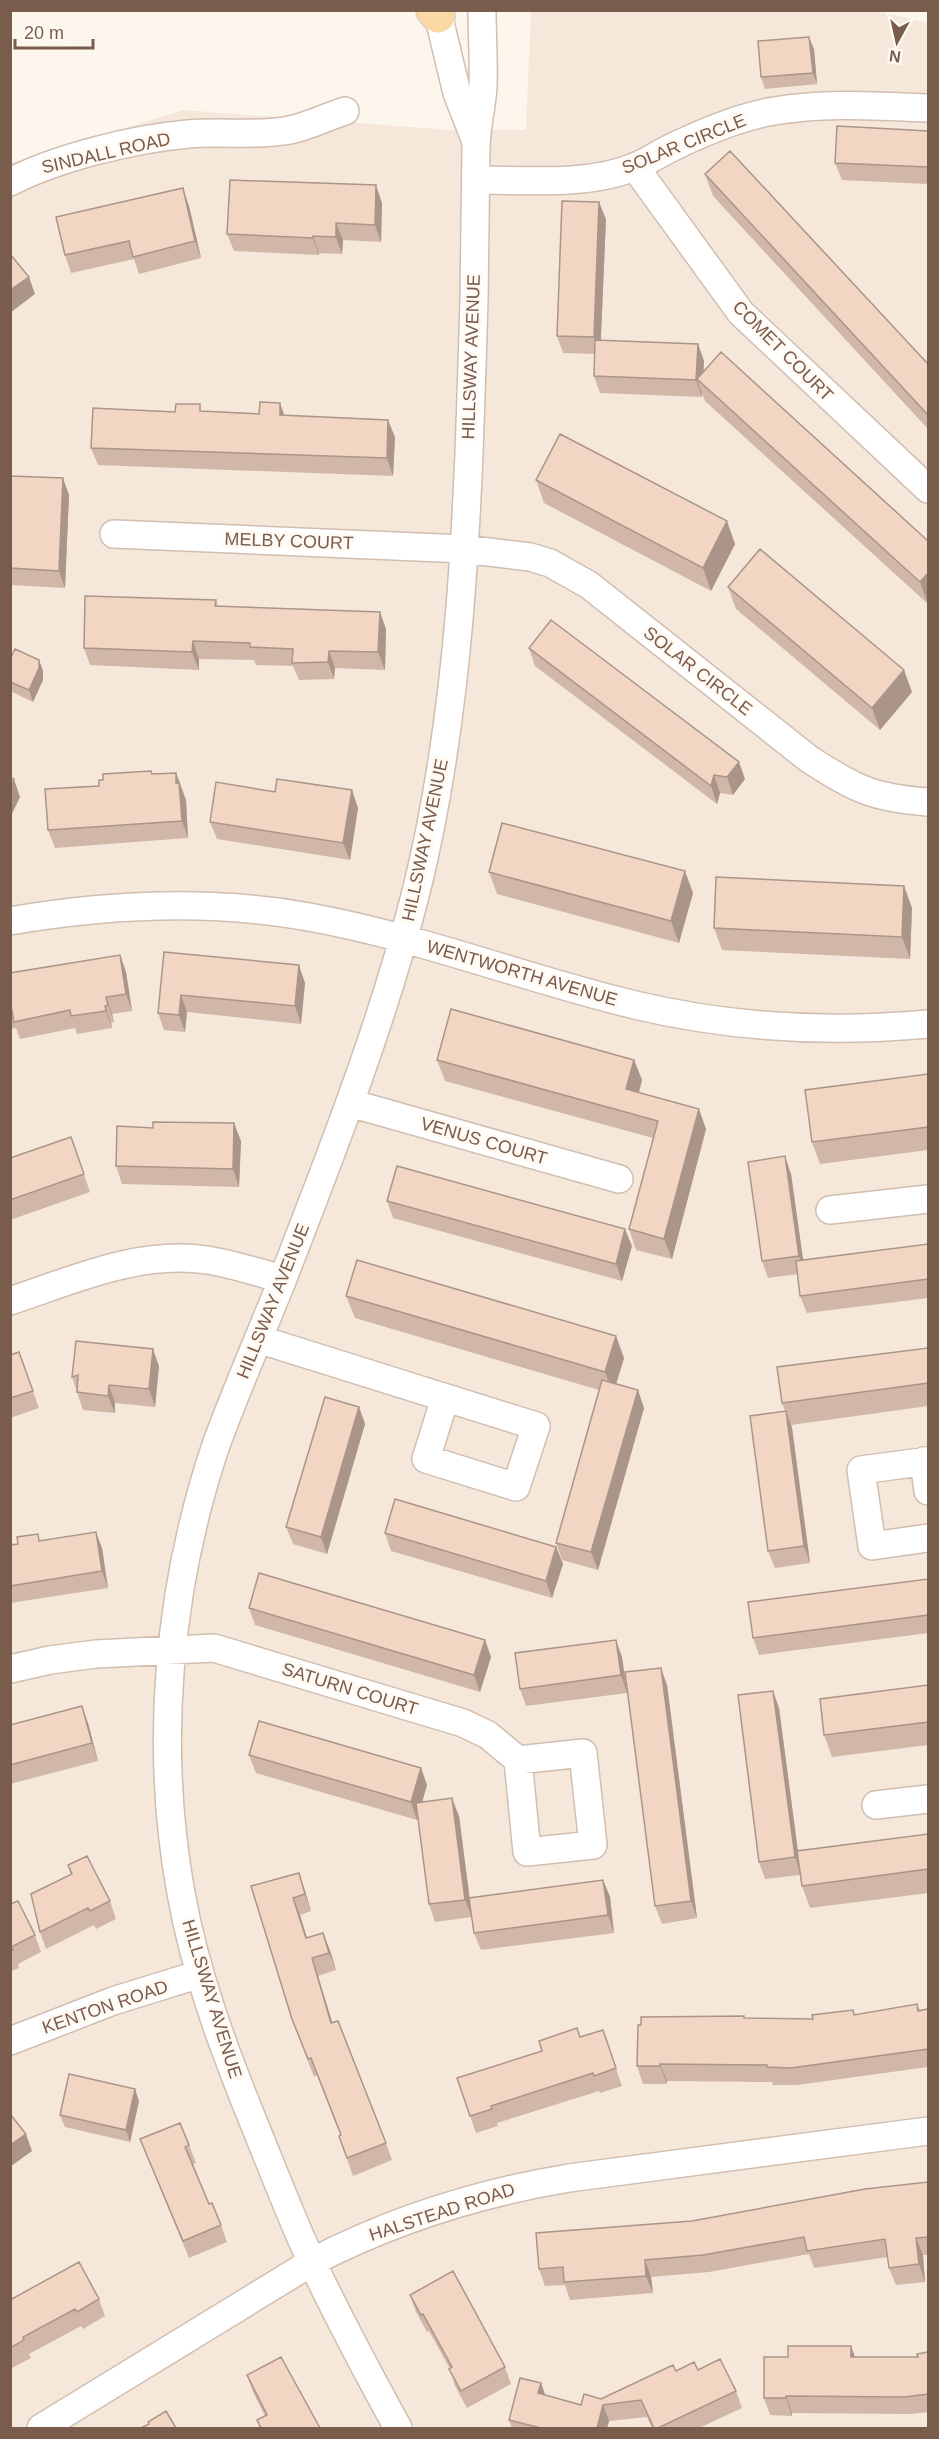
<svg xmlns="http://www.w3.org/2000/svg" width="939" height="2439" font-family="Helvetica,sans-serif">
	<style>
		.residential { fill: #f5e8da }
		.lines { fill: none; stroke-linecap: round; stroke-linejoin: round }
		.minor-casing { stroke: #d1beb0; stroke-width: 30 }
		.major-casing { stroke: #dad1cd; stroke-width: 36 }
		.minor { stroke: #fff; stroke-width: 27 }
		.major { stroke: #fbd9a5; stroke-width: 33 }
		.wall { fill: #d1b7a8 }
		.shaded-wall { fill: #aa9588 }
		.building { fill: #f3d5c3; stroke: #aa9588; stroke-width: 1.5 }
		.labels { text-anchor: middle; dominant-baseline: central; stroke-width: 6; stroke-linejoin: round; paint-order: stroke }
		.street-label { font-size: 18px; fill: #7a5c4d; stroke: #fffaf3 }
	</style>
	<rect width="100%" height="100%" fill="#fdf6ec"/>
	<!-- residential -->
	<path class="residential" d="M872,10L928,23V2428H11V163L183,110L452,130H526L531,11Z"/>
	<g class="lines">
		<!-- minor casing -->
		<g class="minor-casing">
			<path id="minor" d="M437,10L457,93L475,139
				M635,167L741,313L928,489
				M476,180C525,180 588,186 634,167C648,162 661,152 675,146C706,131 739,117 774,111C824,102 877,106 928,108
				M10,182C59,157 133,139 188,134C220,131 252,136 284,131C305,128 326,117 345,111
				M114,534L464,549L530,557L550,563L589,585L809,759C855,789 873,798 928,802
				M10,921C110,904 210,899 309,917C420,937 526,979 635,1005C732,1028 830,1033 928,1024
				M350,1103L619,1179
				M830,1210L928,1199
				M10,1301C73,1280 139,1250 207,1260C232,1264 257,1272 282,1279
				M258,1339L536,1426L516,1487L426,1459L445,1398
				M924,1461L928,1491
				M928,1461L861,1470L872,1546L928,1538
				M10,1669L50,1660L96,1654L214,1648L463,1723L488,1735L518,1760L527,1852L593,1845L583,1753L518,1760
				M876,1805L928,1799
				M10,2041L113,2001L200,1974
				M41,2428L312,2262C393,2220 479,2193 569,2178L928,2131
				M398,2428C364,2366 330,2303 301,2238C284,2199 269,2160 253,2121C223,2047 195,1972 181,1893C154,1745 168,1587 216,1445C236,1390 260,1336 282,1281C332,1152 383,1023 417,888C464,696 468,497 474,300C475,249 475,199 476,149C476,128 482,107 483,86C484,61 482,36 482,10"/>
		</g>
		<!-- major casing -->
		<g class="major-casing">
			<path id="major" d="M433,10L438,16"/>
		</g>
		<!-- minor -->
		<use href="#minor" class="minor"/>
		<!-- major -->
		<use href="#major" class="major"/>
	</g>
	<!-- wall -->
	<path class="wall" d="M814,49L817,84L765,89L761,77Z
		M928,131V184L842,180L835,163Z
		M705,174L928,364V429L713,196Z
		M382,203L381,242L343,240L342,254L319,253V255L234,251L227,234Z
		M189,206L201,258L139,274L134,259L71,273L65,255Z
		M606,219L601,340L698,344L704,361L703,371L928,541V604L705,401L702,394V397L600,393L594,376L595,354L563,353L557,336Z
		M203,411L284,415L395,437L393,476L98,465L91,448L175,412Z
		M10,476L69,495L65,588L11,585Z
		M536,480L735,544L711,591L544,503Z
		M728,587L912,692L880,730L736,609Z
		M216,600L218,606L386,629L385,670L335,668L334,679L299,680L293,666L256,665L254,660L199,659V670L90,665L84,648Z
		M529,648L745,779L733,795L720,793L717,804L535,666Z
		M10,659L39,660L43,671V680L33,702L10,691Z
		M176,773L186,800L188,838L55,848L48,830L153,774Z
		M358,808L350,860L217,839L210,822Z
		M489,872L693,893L679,943L497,894Z
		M904,886L912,908L910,959L722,950L714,928Z
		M164,952L305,983L301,1024L187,1012L185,1032L164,1030L158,1013Z
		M120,955L126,972L132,1011L112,1014L114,1022L111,1023L112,1028L77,1034L75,1028L20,1039L16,1028L10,1029V973Z
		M437,1060H634L642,1080L639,1093L706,1129L672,1259L636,1250L629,1229L653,1138L445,1081Z
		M928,1074V1150L820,1164L812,1142Z
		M153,1128L241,1141L239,1187L122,1184L116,1166Z
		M71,1137L90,1192L10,1220V1158Z
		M791,1174L803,1260L928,1244V1298L807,1313L800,1296L798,1274L768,1278L762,1261Z
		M387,1201L632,1246L622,1281L393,1218Z
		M346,1296L616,1336L624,1358L616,1384L644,1408L598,1570L562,1560L556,1543L599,1390L355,1318Z
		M76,1341L159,1366L155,1407L115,1403V1413L83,1410L72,1377Z
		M928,1348V1406L791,1425L792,1428L810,1563L775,1568L768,1551L785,1411L782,1403Z
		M19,1352L39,1408L10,1418V1355Z
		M359,1407L365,1424L327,1554L293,1544L286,1527Z
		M385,1533L556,1547L563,1564L552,1598L391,1551Z
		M41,1540L102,1548L108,1588L10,1603V1545Z
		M928,1579V1633L759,1655L753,1638Z
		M249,1608L485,1640L491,1657L480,1692L255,1625Z
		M622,1657L627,1693L526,1706L520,1689Z
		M667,1685L697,1918L662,1924L655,1906Z
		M928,1685V1745L832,1757L824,1735Z
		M779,1708L798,1851L928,1834V1893L810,1908L802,1886L800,1875L765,1879L759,1862Z
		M88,1723L98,1761L10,1784V1725Z
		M249,1755L421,1768L427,1785L422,1803L459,1816L472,1917L435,1922L429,1904L418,1818L417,1820L256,1773Z
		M68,1865L110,1901L116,1919L96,1929L94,1925L46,1949L40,1932L71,1875Z
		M603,1880L610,1897L614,1933L481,1950L474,1933Z
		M251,1886L305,1891L311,1911L300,1915L307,1938L323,1933L336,1970L318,1976L332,2023L386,2143L392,2160L353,2176L339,2136H341L317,2075L314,2077L292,2019Z
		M10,1904L35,1935L41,1952L18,1964L19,1968L10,1972Z
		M917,2004L920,2010L928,2009V2067L797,2085H773L772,2082L667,2081V2084H643L637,2066L641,2025L745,2018L813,2019L853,2010L855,2015Z
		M603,2030L622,2086L600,2093L599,2091L497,2123L498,2126L476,2133L470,2116L581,2037Z
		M139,2101L130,2142L65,2127L60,2115Z
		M140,2139L189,2145L196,2163L193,2164L209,2204L221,2225L227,2242L189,2258L147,2157Z
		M928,2182V2255H923L925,2282L896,2285L889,2268L888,2257L814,2268L809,2254L709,2272L651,2277L653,2293L570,2300L565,2285L545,2286L539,2269L692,2221Z
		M410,2295L505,2367L511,2384L467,2408L455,2386L450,2369L429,2331L427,2332L416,2312Z
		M99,2299L105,2316L83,2329L81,2326L29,2354L31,2358L10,2369V2300Z
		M851,2346L855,2357H918L928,2352V2412L910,2414L792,2413V2416L770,2415L764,2398L788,2357Z
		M698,2370L736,2391L742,2408L699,2428H652L647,2417L609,2421L607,2428H512L509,2420L541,2383L545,2395L581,2405L601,2399L676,2371Z
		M247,2375L320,2428H260L257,2420L265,2416L253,2392Z"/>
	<!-- shaded-wall -->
	<path class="shaded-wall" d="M809,37L814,49L817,84L813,73Z
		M376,185L382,203L381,242L375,225Z
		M183,188L189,206L201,258L195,241Z
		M599,202L606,219L600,355L594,337Z
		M336,223L343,240L342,254L336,237Z
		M313,236L319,253V255L313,238Z
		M29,277L35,294L10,313V290Z
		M698,344L704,361L703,384L697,379L702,394V397L696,380Z
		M280,403L286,420L280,415Z
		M388,420L395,437L393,476L387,458Z
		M63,478L69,495L65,588L59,571Z
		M727,521L735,544L711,591L703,568Z
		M928,573V604L920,582Z
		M380,612L386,629L385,670L378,652Z
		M193,641L199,659V670L192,652Z
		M329,651L335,668L334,679L328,662Z
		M39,660L43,671V680L33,702L29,690Z
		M904,670L912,692L880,730L872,708Z
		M739,762L745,779L733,795L727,777Z
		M176,773L186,800L188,838L182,821L176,783Z
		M714,775L720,793L717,804L711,786Z
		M14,779L20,797L10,818V787Z
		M352,790L358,808L350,860L343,843Z
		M685,871L693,893L679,943L671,921Z
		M904,886L912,908L910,959L902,937Z
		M120,955L126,972L132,1011L126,994Z
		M299,965L305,983L301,1024L295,1006Z
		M181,995L187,1012L185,1032L179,1015Z
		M106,997L112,1014L114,1022L108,1005Z
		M105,1006L111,1023L112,1028L106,1011Z
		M634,1060L642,1080L634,1110L626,1089Z
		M699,1109L706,1129L672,1259L664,1239Z
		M234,1123L241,1141L239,1187L233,1169Z
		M785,1156L791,1174L805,1273L799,1256Z
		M625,1229L632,1246L622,1281L616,1264Z
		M616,1336L624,1358L613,1394L605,1372Z
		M153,1349L159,1366L155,1407L149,1389Z
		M109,1385L115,1403V1413L108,1396Z
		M638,1390L644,1408L598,1570L591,1552Z
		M359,1407L365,1424L327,1554L321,1537Z
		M786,1411L792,1428L810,1563L804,1546Z
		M96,1532L102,1548L108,1588L102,1571Z
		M556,1547L563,1564L552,1598L546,1581Z
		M485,1640L491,1657L480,1692L474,1675Z
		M616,1640L622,1657L627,1693L621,1675Z
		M661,1668L667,1685L697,1918L691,1901Z
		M773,1691L779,1708L801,1875L795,1857Z
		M82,1706L88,1723L98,1761L92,1743Z
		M421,1768L427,1785L417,1820L411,1802Z
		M452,1798L459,1816L472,1917L465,1900Z
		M299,1873L305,1891L311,1911L305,1894Z
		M603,1880L610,1897L614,1933L608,1915Z
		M293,1898L300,1915L312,1955L306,1938Z
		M323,1933L330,1950L336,1970L329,1953Z
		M312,1958L318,1976L338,2041L331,2023Z
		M660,2064L667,2081V2084L660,2066Z
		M135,2089L139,2101L130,2142L126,2130Z
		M26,2134L32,2151L10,2167V2145Z
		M916,2238L923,2255L925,2282L919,2264Z
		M645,2260L651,2277L653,2293L646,2276Z
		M851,2346L857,2363L851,2357Z
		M541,2383L547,2400L538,2393Z
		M786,2396L792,2413V2416L786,2398Z
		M603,2405L609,2421L607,2428H597Z"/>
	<!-- building -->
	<path class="building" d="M809,37L813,73L761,77L758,41Z
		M837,126L928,131V167L835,163Z
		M730,151L928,364V415L705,174Z
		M230,180L376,185L375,225L336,223V237L313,236V238L227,234Z
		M183,188L195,241L133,257L129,241L65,255L56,217Z
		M562,201L599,202L594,337L557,336Z
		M10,254L29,277L10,290Z
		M595,340L698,344L696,380L594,376Z
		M721,352L928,541V573L920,582L697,379Z
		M260,402L280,403V415L388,420L387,458L91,448L93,408L175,412L176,404H200V411L259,414Z
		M560,434L727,521L703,568L536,480Z
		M10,476L63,478L59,571L10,568Z
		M760,549L904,670L872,708L728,587Z
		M85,596L216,600L215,606L380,612L378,652L329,651L328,662L292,663L293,649L250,647V643L193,641L192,652L84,648Z
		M551,620L739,762L727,777L714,775L711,786L529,648Z
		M15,649L39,660V668L29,690L10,682V659Z
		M151,771L152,774L176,773V783L179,782L182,821L48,830L45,789L99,786V780H103V774Z
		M10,778L14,779L10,787Z
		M277,779L352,790L343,843L210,822L216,782L275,792Z
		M502,823L685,871L671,921L489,872Z
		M716,877L904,886L902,937L714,928Z
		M164,952L299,965L295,1006L181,995L179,1015L158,1013Z
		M120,955L126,994L106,997L108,1005L105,1006L106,1011L71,1016L70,1010L14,1022L12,1010H10V973Z
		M451,1009L634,1060L626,1089L699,1109L664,1239L629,1229L658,1121L437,1060Z
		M928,1074V1127L812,1142L805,1090Z
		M153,1122L234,1123L233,1169L116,1166L117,1126L153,1128Z
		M71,1137L84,1174L10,1200V1158Z
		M785,1156L799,1256L762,1261L748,1162Z
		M397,1166L625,1229L616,1264L387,1201Z
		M928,1244V1279L800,1296L796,1261Z
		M357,1260L616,1336L605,1372L346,1296Z
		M76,1341L153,1349L149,1389L109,1385L108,1396L77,1392L78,1375L72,1377Z
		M928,1348V1383L782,1403L777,1367Z
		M19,1352L33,1391L10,1398V1355Z
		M602,1380L638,1390L591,1552L556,1543Z
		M325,1397L359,1407L321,1537L286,1527Z
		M786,1411L804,1546L768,1551L750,1416Z
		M395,1499L556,1547L546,1581L385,1533Z
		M96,1532L102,1571L10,1586V1545L18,1544L17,1537L38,1534L39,1541Z
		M259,1573L485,1640L474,1675L249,1608Z
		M928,1579V1615L753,1638L748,1602Z
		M616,1640L621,1675L520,1689L515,1653Z
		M661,1668L691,1901L655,1906L625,1672Z
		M928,1685V1722L824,1735L820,1699Z
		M773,1691L795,1857L759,1862L738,1695Z
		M82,1706L92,1743L10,1765V1725Z
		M259,1721L421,1768L411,1802L249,1755Z
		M452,1798L465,1900L429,1904L416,1803Z
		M928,1834V1869L802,1886L797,1851Z
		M87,1856L110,1901L90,1911L88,1908L40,1932L31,1894L72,1874L68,1865Z
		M299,1873L305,1894L293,1898L306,1938L323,1933L329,1953L312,1958L331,2023L338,2021L386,2143L347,2158L339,2136L341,2135L311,2058L308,2059L292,2019L251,1886Z
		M603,1880L608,1915L474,1933L469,1898Z
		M18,1901L35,1935L11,1947L13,1950L10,1952V1904Z
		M917,2004L918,2011L928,2009V2049L791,2068L767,2067V2065L660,2064V2066H637L638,2025H641V2017L744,2016V2018L813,2019L812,2015L853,2010L854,2015Z
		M577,2028L580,2037L603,2030L616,2068L594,2076L593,2073L491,2106L492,2109L470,2116L457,2078L542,2051L539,2041Z
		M69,2074L135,2089L126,2130L60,2115Z
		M10,2114L26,2134L10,2145Z
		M180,2123L189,2145L185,2147L209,2204L212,2203L221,2225L183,2241L140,2139Z
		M928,2182V2237L916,2238L919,2264L889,2268L885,2239L807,2251L804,2237L703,2255L645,2260L646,2276L564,2282L563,2267L539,2269L536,2233L692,2221L865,2189Z
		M79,2262L99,2299L77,2312L75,2309L23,2337L24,2340L10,2348V2300Z
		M453,2271L505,2367L461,2391L449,2369L452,2367L423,2314L421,2315L410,2295Z
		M788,2346H851V2357H918L917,2354L928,2352V2394L904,2397L786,2396V2398H764V2357H788Z
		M281,2357L320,2428H261L257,2420L267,2415L247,2375Z
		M720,2359L736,2391L658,2428H654L641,2400L603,2405L597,2428H541L509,2420L520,2378L541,2383L538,2393L581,2405L584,2394L601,2399L673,2365L676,2371L694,2362L698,2370Z
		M166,2411L176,2428H141L149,2424L148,2422Z"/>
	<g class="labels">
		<!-- street labels -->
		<g class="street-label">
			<text transform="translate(684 144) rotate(-22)">SOLAR CIRCLE</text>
			<text transform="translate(106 153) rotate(-13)">SINDALL ROAD</text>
			<text transform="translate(783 351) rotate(45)">COMET COURT</text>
			<text transform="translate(471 357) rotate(-88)">HILLSWAY AVENUE</text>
			<text transform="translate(289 541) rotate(2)">MELBY COURT</text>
			<text transform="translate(698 671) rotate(38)">SOLAR CIRCLE</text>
			<text transform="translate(425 840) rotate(-78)">HILLSWAY AVENUE</text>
			<text transform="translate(522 973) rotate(16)">WENTWORTH AVENUE</text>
			<text transform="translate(484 1141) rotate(16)">VENUS COURT</text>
			<text transform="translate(273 1301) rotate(-68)">HILLSWAY AVENUE</text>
			<text transform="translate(350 1689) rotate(17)">SATURN COURT</text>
			<text transform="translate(212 1999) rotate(73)">HILLSWAY AVENUE</text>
			<text transform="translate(105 2007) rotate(-19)">KENTON ROAD</text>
			<text transform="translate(442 2212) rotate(-18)">HALSTEAD ROAD</text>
		</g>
	</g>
	<!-- border -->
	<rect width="939" height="2439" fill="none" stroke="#7a5c4d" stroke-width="24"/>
	<!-- north arrow -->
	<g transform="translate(897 42) rotate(188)" stroke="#fffaf3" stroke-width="4.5" paint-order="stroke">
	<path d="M0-4.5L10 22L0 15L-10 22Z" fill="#7a5c4d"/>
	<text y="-9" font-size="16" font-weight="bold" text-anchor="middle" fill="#7a5c4d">N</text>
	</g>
	<!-- scale -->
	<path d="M15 39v9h78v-9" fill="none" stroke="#7a5c4d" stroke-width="3"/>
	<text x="24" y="39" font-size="18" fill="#7a5c4d" stroke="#fffaf3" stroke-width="4.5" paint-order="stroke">20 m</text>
</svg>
